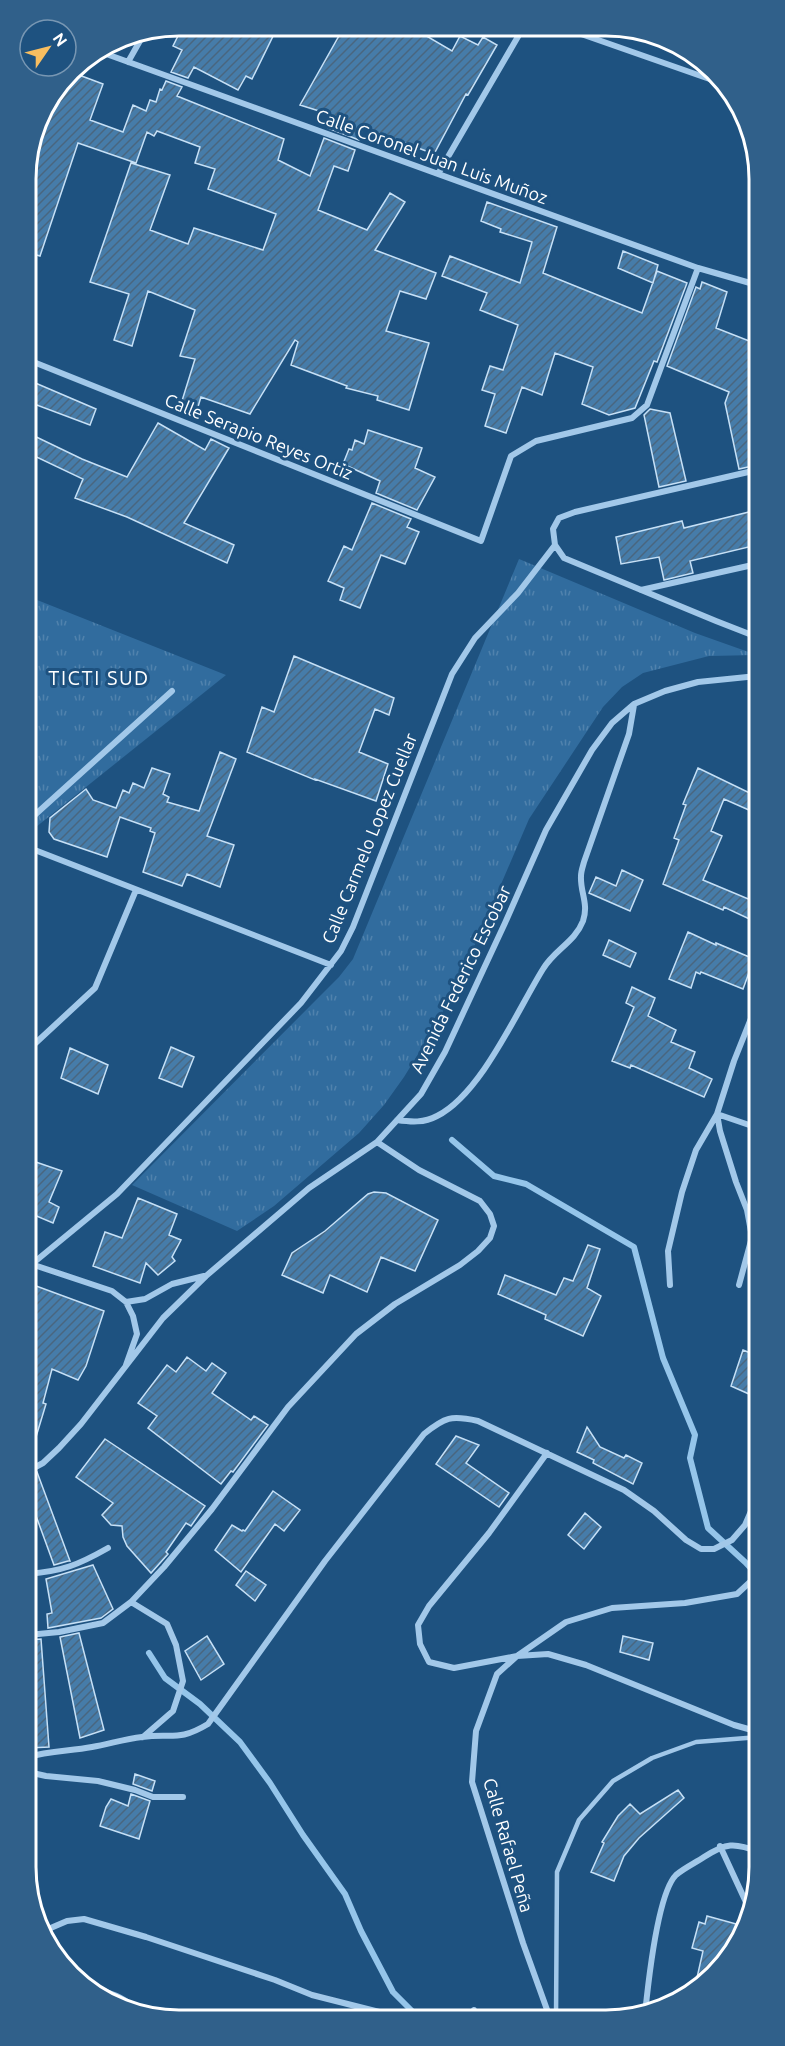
<svg xmlns="http://www.w3.org/2000/svg" width="785" height="2046" font-family="Ubuntu,sans-serif">
	<style>
		.grass { fill: url(#grass-tufts) }
		.lines { fill: none; stroke-linecap: round; stroke-linejoin: round }
		.stream { stroke: #95c5ea; stroke-width: 6 }
		.building { fill: url(#building-hatch); stroke: #c6e0f6; stroke-width: 1.5 }
		.lane { stroke: #a2c8e9; stroke-width: 4.5 }
		.street { stroke: #a2c8e9; stroke-width: 6 }
		.labels { text-anchor: middle; dominant-baseline: central; stroke-width: 6; stroke-linejoin: round; paint-order: stroke }
		.street-label { font-size: 18px; fill: #fff; stroke: #1e5280 }
		.neighbourhood-label { font-size: 20px; letter-spacing: 1.5px; fill: #fff; stroke: #1e5280 }
		.rim { fill: none; stroke: #fff; stroke-width: 3 }
	</style>
	<defs>
		<pattern id="grass-tufts" width="24" height="20" patternUnits="userSpaceOnUse" patternTransform="scale(1.5)"><rect width="24" height="20" fill="#316c9e"/><path d="M3 7l-1-3M5 7V3M7 7l1-3M15 17l-1-3M17 17v-4M19 17l1-3" fill="none" stroke="#5082ad"/></pattern>
		<pattern id="building-hatch" width="6" height="6" patternUnits="userSpaceOnUse" patternTransform="scale(1.5)"><rect width="6" height="6" fill="#467ca9"/><path d="M-1 1l2-2M0 6l6-6M5 7l2-2" fill="none" stroke="#49667f"/></pattern>
	</defs>
	<rect width="100%" height="100%" fill="#1e5280"/>
	<!-- grass -->
	<path class="grass" d="M519,559L695,633L757,655L709,656L643,673L622,687L603,707L529,819L465,968L436,1025L404,1077L384,1105L359,1133L274,1206L237,1231L132,1185L316,1000L339,977L353,959Z
		M27,596L226,675L31,831L27,829Z"/>
	<g class="lines">
		<!-- stream -->
		<path class="stream" d="M452,1140L494,1176L526,1184L634,1247L663,1358L695,1435L690,1458L708,1528L745,1562L759,1577
			M149,1653L165,1678L200,1704L240,1742L270,1783L303,1835L345,1894L361,1931L393,1992L415,2014L416,2018"/>
	</g>
	<!-- building -->
	<path class="building" d="M183,26H278L252,79L246,76L238,90L194,67L188,78L171,72L182,50L173,46Z
		M344,27H428L423,34L452,51L460,36L478,45L483,37L497,45L468,95L466,94L434,154L363,127L359,140L328,128L332,115L300,105Z
		M71,72L103,84L90,120L123,132L133,105L146,111L150,100L156,102L160,89L162,90L166,81L182,87L177,96L284,139L278,160L310,176L324,138L355,150L348,171L334,166L318,210L367,230L390,193L405,202L375,250L436,273L426,299L400,291L386,331L429,343L409,410L377,400L378,396L346,388L347,386L291,365L298,342L295,340L250,414L201,397L197,410L181,404L195,359L180,356L195,310L148,291L132,346L114,340L129,294L90,282L131,163L170,175L150,230L188,244L194,228L263,250L276,214L208,189L215,169L195,163L200,147L157,131L154,136L147,132L136,163L78,143L40,256L26,252V168L41,111Z
		M487,202L557,227L543,273L642,313L657,271L687,283L657,362L654,361L635,408L609,415L582,404L593,367L555,353L542,395L522,387L506,433L485,426L495,394L482,390L490,366L503,370L518,325L480,310L487,293L442,276L450,256L520,283L532,242L500,232L501,229L481,221Z
		M623,251L658,265L653,283L618,268Z
		M702,282L727,292L716,328L757,344V465L739,469L725,403L729,392L667,366L696,287L700,289Z
		M26,379L96,409L90,425L26,401Z
		M650,409L670,413L686,481L659,487L644,415Z
		M158,423L205,450L211,439L229,448L184,523L234,545L227,563L127,517L75,498L83,479L26,452V432L82,459L127,477Z
		M368,430L422,448L415,468L435,477L417,510L376,493L380,481L343,464L349,449L352,450L355,440L364,444Z
		M372,503L411,519L407,527L419,532L405,564L381,555L360,608L340,600L344,588L328,581L344,546L352,550Z
		M757,510V545L690,561L693,573L664,580L659,557L621,564L616,537L682,521L684,528Z
		M294,656L394,698L389,715L375,709L359,752L388,764L376,801L315,779V780L247,752L262,707L274,712Z
		M220,752L236,759L207,836L234,845L220,887L187,874L182,886L143,872L155,833L150,831L151,828L120,817L107,857L54,839L49,832L50,818L86,789L93,800L116,808L123,790L129,793L133,783L144,788L152,768L170,774L163,794L169,797L167,802L199,811Z
		M698,768L758,797V814L724,799L711,831L722,836L703,880L758,903V923L724,907L723,910L663,884L679,840L674,838L686,805L683,804Z
		M622,870L643,880L630,911L589,893L596,877L616,886Z
		M688,932L716,945V943L754,959L743,989L701,972L700,974L696,972L691,988L669,979Z
		M609,940L636,953L630,967L603,955Z
		M632,987L655,998L648,1016L676,1030L671,1042L695,1052L689,1068L712,1079L704,1097L631,1065L630,1068L612,1061L634,1007L626,1003Z
		M171,1047L194,1057L182,1087L159,1078Z
		M70,1048L108,1065L98,1094L61,1078Z
		M27,1159L62,1171L49,1202L59,1207L53,1223L27,1212Z
		M374,1192L386,1193L438,1220L415,1271L381,1257L367,1292L330,1275L323,1293L282,1275L292,1253L325,1231L368,1194Z
		M138,1198L177,1214L169,1235L181,1240L172,1257L175,1261L158,1275L146,1263L140,1283L93,1266L105,1232L122,1238Z
		M588,1245L600,1249L587,1288L601,1296L583,1336L545,1319L546,1315L498,1294L505,1275L556,1295L564,1278L573,1281Z
		M28,1283L104,1311L86,1366L78,1380L52,1369L43,1403L46,1404L32,1450L28,1449Z
		M743,1350L758,1356V1398L731,1386Z
		M187,1357L206,1371L212,1363L226,1373L212,1393L251,1420L254,1416L268,1425L233,1472L231,1471L221,1484L148,1428L157,1416L138,1403L167,1365L176,1372Z
		M587,1427L600,1447L624,1458L626,1455L642,1463L633,1484L593,1463L594,1460L577,1452Z
		M456,1436L479,1445L466,1463L509,1493L499,1507L436,1464Z
		M105,1439L205,1506L191,1526L186,1523L166,1552L168,1554L151,1573L127,1546L123,1537L122,1526L111,1525L102,1515L113,1503L76,1477Z
		M37,1472L70,1561H68L54,1565L28,1494V1476Z
		M273,1491L300,1510L284,1531L275,1524L241,1572L215,1550L232,1525L242,1531L243,1530L245,1531Z
		M585,1513L601,1527L584,1549L568,1535Z
		M93,1565L113,1609L101,1618L48,1628L47,1614L52,1613L46,1579Z
		M246,1571L266,1585L255,1601L236,1585Z
		M79,1633L104,1730L80,1738L60,1637Z
		M207,1636L224,1664L201,1680L185,1651Z
		M623,1636L653,1643L649,1660L620,1652Z
		M41,1639L49,1747L28,1748V1640Z
		M135,1774L155,1781L152,1791L133,1784Z
		M678,1790L684,1798L639,1838L624,1856L614,1881L591,1872L604,1843L602,1842L618,1816L630,1804L640,1814Z
		M131,1794L150,1801L139,1839L100,1826L106,1807L111,1799L128,1806Z
		M707,1916L747,1927L722,1968L694,1991L703,1951L692,1948L699,1922L705,1924Z"/>
	<g class="lines">
		<!-- lane -->
		<path class="lane" d="M556,2018L557,1872L579,1820L613,1781L652,1758L696,1742L759,1737"/>
		<!-- street -->
		<path class="street" d="M564,28L721,83
			M98,51L698,268L757,285
			M128,62L145,32
			M438,174L523,28
			M26,359L481,541L511,456L536,441L632,418L647,405L698,268
			M757,470L575,512L559,518L553,529L555,545L564,558L716,621L757,637
			M641,590L757,564
			M27,822L172,691
			M27,847L331,965
			M27,1051L95,988L136,890
			M717,1114L720,1131L736,1182L747,1210L752,1237L739,1285
			M717,1114L758,1128
			M397,1120C411,1122 424,1123 437,1116C481,1094 517,1011 543,969C554,950 575,942 583,921C589,904 580,892 581,876C581,871 583,866 584,862L629,734L634,705
			M28,1263L112,1291L126,1302L133,1316L137,1334L126,1365
			M28,1271L32,1264L117,1194L301,1003L341,951L353,927L452,674L475,638L518,593L555,545
			M670,1285L668,1251L682,1192L696,1150L717,1114L734,1061L758,1001
			M126,1302L145,1299L172,1284L204,1276
			M547,1453L489,1533L429,1606L418,1625L420,1644L429,1662L454,1668L517,1656L566,1622L612,1608L685,1603L737,1594L750,1582L759,1569
			M28,1471L43,1463L59,1448L81,1424L163,1318L206,1276L309,1188L377,1142L421,1094L445,1052L505,923L546,830L592,750L612,723L634,704L665,691L698,682L757,676
			M28,1574C63,1571 78,1565 108,1548
			M131,1602L167,1624L176,1645L183,1681L173,1711L143,1737
			M28,1635L59,1632L103,1623L131,1602L164,1567L212,1509L288,1407L356,1334L395,1304L460,1265L478,1251L490,1238L494,1226L490,1214L480,1201L419,1170L377,1142
			M28,1757C49,1751 71,1751 92,1747C109,1744 125,1739 142,1737C173,1733 178,1742 208,1724L325,1561L424,1434C445,1417 451,1415 478,1421L624,1490L654,1511L686,1540L701,1549H714L732,1540L745,1525L759,1493
			M28,1772L46,1776L98,1781L135,1790L153,1797H183
			M720,1846L751,1913
			M46,1930L67,1921L84,1919L146,1937L275,1980L312,1995L399,2017
			M97,1990C112,1993 127,1999 137,2011
			M474,2010L476,2018
			M645,2014C648,1985 657,1894 676,1875C684,1868 695,1863 704,1857C726,1843 734,1842 759,1852
			M550,2018L523,1943L472,1782L476,1731L497,1674L517,1656L548,1654L586,1665L734,1725L759,1732"/>
	</g>
	<g class="labels">
		<!-- street labels -->
		<g class="street-label">
			<text transform="translate(432 156) rotate(20)">Calle Coronel Juan Luis Muñoz</text>
			<text transform="translate(259 436) rotate(22)">Calle Serapio Reyes Ortiz</text>
			<text transform="translate(369 838) rotate(-68)">Calle Carmelo Lopez Cuellar</text>
			<text transform="translate(460 979) rotate(-64)">Avenida Federico Escobar</text>
			<text transform="translate(509 1845) rotate(74)">Calle Rafael Peña</text>
		</g>
		<!-- neighbourhood labels -->
		<g class="neighbourhood-label">
			<text x="99" y="677">TICTI SUD</text>
		</g>
	</g>
	<!-- crop -->
	<path d="M0 0H785V2046H0ZM179 36H606A143 143 0 0 1 749 179V1867A143 143 0 0 1 606 2010H179A143 143 0 0 1 36 1867V179A143 143 0 0 1 179 36Z" fill="#30608a" fill-rule="evenodd"/>
	<path class="rim" d="M179 36H606A143 143 0 0 1 749 179V1867A143 143 0 0 1 606 2010H179A143 143 0 0 1 36 1867V179A143 143 0 0 1 179 36Z"/>
	<!-- north arrow -->
	<g transform="translate(48 48) rotate(55)"><circle r="28" fill="#1e5280" stroke="#7897b3" stroke-width="1.5"/>
	<path d="M0-4.5L10 22L0 15L-10 22Z" fill="#f8be60"/>
	<text y="-9" font-size="16" font-weight="bold" text-anchor="middle" fill="#ffffff">N</text>
	</g>
</svg>
